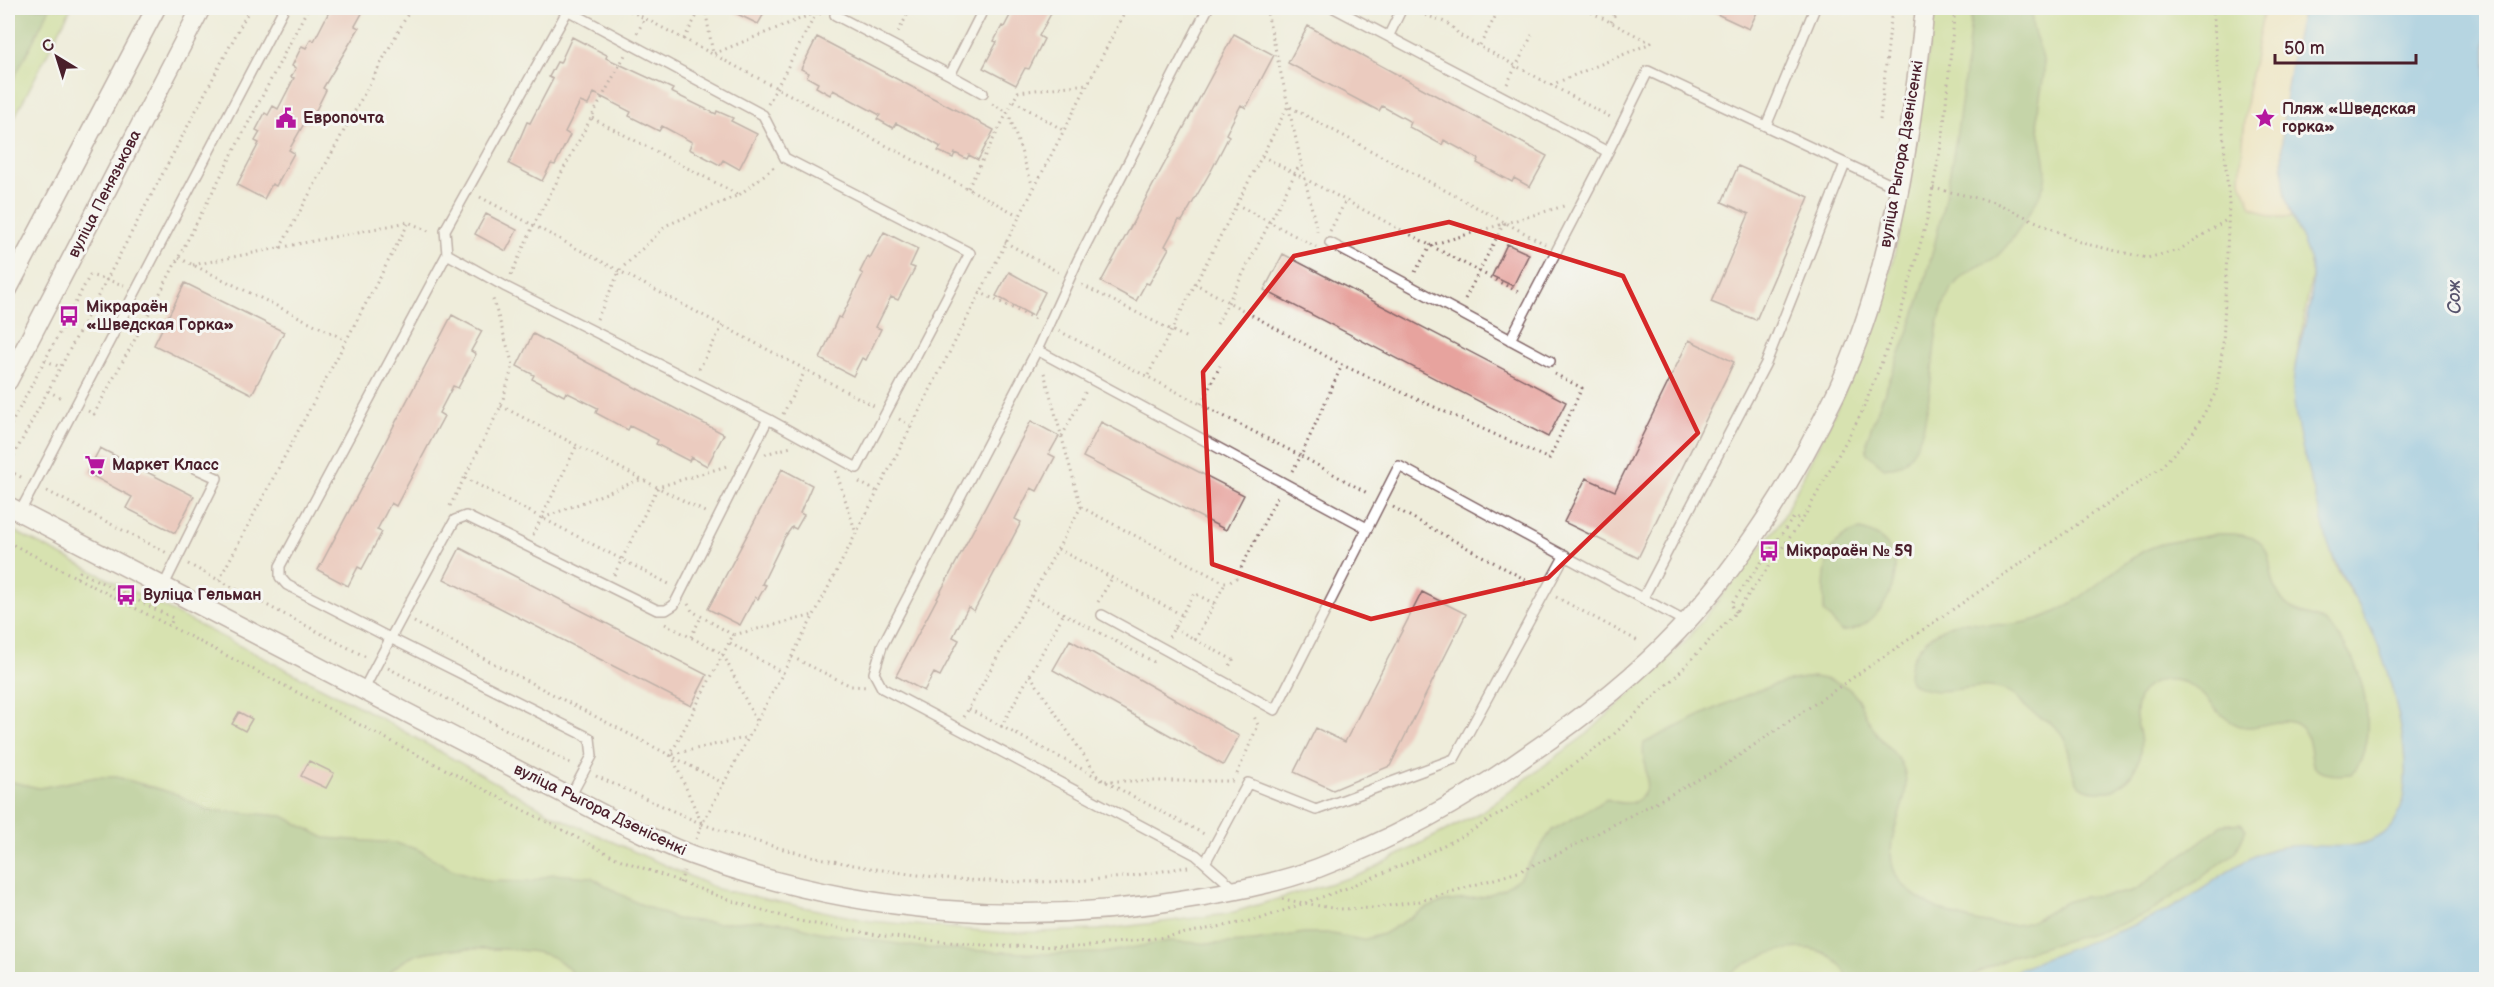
<svg xmlns="http://www.w3.org/2000/svg" width="2494" height="987" font-family="'Balsamiq Sans',sans-serif">
	<style>
		.green { fill: #bad57b; stroke: #827a53; stroke-width: 1.5 }
		.forest { fill: #93b66b; stroke: #6e6a4b; stroke-width: 1.5 }
		.sand { fill: #eeda9e; stroke: #9c7c64; stroke-width: 1.5 }
		.water { fill: #72b8e9; stroke: #5e6c8a; stroke-width: 1.5 }
		.building { fill: #e7a39e }
		.lines { fill: none; stroke-linecap: round; stroke-linejoin: round }
		.service-casing { stroke: #846769; stroke-width: 12 }
		.minor-casing { stroke: #846769; stroke-width: 21 }
		.path { stroke: #846769; stroke-width: 3; stroke-dasharray: 1.5 4.5; stroke-linecap: butt }
		.service { stroke: #fff; stroke-width: 9 }
		.minor { stroke: #fff; stroke-width: 18 }
		.marked { fill: none; stroke: #d62828; stroke-width: 4.5; stroke-linejoin: round }
		.labels { text-anchor: middle; dominant-baseline: central; stroke-width: 6; stroke-linejoin: round; paint-order: stroke }
		.poi-label { font-size: 16px; font-weight: bold; fill: #4a1f2b; stroke: #f6f6f2; text-anchor: start }
		.street-label { font-size: 16px; fill: #4a1f2b; stroke: #f6f6f2 }
		.water-label { font-size: 18px; font-style: italic; fill: #58556e; stroke: #f6f6f2 }
	</style>
	<rect width="100%" height="100%" fill="#f6f6f2"/>
	<filter id="ink" filterUnits="userSpaceOnUse"><feTurbulence type="fractalNoise" baseFrequency=".0167" numOctaves="2"/><feDisplacementMap in="SourceGraphic" scale="12" xChannelSelector="R" yChannelSelector="G"/><feConvolveMatrix kernelMatrix="1 2 1 2 8 2 1 2 1" color-interpolation-filters="sRGB"/></filter>
	<filter id="wash" filterUnits="userSpaceOnUse"><feTurbulence type="fractalNoise" baseFrequency=".008" numOctaves="4" result="noise"/><feDisplacementMap in="SourceGraphic" scale="24" xChannelSelector="R" yChannelSelector="G"/><feGaussianBlur stdDeviation="1.35" result="paint"/><feColorMatrix in="noise" values="0 0 0 0 0 0 0 0 0 0 0 0 0 0 0 0 0 1.4 0 .05"/><feComposite in="paint" operator="in"/></filter>
	<g filter="url(#wash)">
		<rect width="100%" height="100%" fill="#efeddb"/>
		<!-- green -->
		<path class="green" d="M8,8H71L8,130Z
			M1934,8H2264L2243,136L2272,217H2293L2309,257L2312,276L2295,366L2293,390C2302,429 2311,467 2320,505C2324,523 2327,542 2333,558C2340,580 2356,598 2366,618C2389,662 2428,790 2388,831C2356,862 2307,837 2269,850C2231,863 2201,895 2164,912C2111,938 2053,951 2000,979H8V528L364,709L557,817L718,889L870,921L1006,933L1098,930L1227,914L1362,874L1481,812L1587,734L1685,642L1780,523L1843,395L1888,280L1908,196Z"/>
		<!-- forest -->
		<path class="forest" d="M8,8H50L8,90Z
			M1972,8H2033C2028,28 2039,40 2043,60C2047,77 2038,96 2038,114C2037,137 2049,157 2045,181C2042,197 2009,246 1996,257C1989,262 1980,265 1972,270C1956,278 1946,296 1941,313C1928,349 1937,449 1897,466C1893,467 1888,467 1884,468L1867,453V440C1883,390 1907,344 1921,294C1949,200 1963,105 1972,8Z
			M1860,530C1928,545 1883,635 1841,631L1824,612C1824,579 1821,538 1860,530Z
			M2215,534C2293,531 2255,572 2286,604C2298,616 2315,614 2327,624C2363,654 2383,737 2352,774C2292,780 2323,750 2301,728C2285,711 2260,732 2240,726C2215,718 2206,687 2179,681C2155,676 2137,688 2136,713C2135,720 2139,728 2140,735C2143,757 2135,778 2115,789C2110,792 2104,791 2098,791C2065,792 2075,755 2063,736C2056,723 2038,718 2027,708C2023,705 2019,698 2015,695C1980,673 1943,705 1910,682C1905,659 1923,639 1943,629C1963,618 1971,623 1992,624C2008,626 2026,623 2041,618C2082,604 2108,571 2144,551C2166,539 2191,541 2215,534Z
			M1814,677C1865,685 1853,700 1877,734C1886,747 1902,757 1905,774C1911,806 1884,831 1893,867C1904,907 1985,930 2022,924C2042,920 2055,904 2075,899C2096,893 2116,898 2137,889L2222,825L2241,823L2246,829L2236,852L2194,883L2146,914L2119,925L2013,956L1965,979H1849C1823,926 1756,952 1721,980H576C569,966 556,956 540,953C516,948 439,946 416,955C402,960 392,969 383,979H8V781L39,788L96,777H117L176,794L207,810L283,816L325,838L395,843L417,849L451,869L488,881L531,882L553,874L591,877L633,901L676,919L719,923L763,920L787,923L819,932L924,948L1045,954L1103,953L1169,941L1213,944L1255,941L1304,933H1327L1362,940L1383,934L1425,909L1442,902L1483,897L1503,889L1519,878L1552,830L1607,799C1624,806 1645,806 1647,782C1647,768 1641,758 1644,743C1690,721 1765,680 1814,677Z"/>
		<!-- sand -->
		<path class="sand" d="M2264,8H2303L2283,159L2287,199L2293,217H2272L2251,206L2240,179L2247,96Z"/>
		<!-- water -->
		<path class="water" d="M2303,8H2486V979H2000C2053,951 2111,938 2164,912C2201,895 2231,863 2270,850C2306,838 2342,856 2377,838C2432,810 2393,681 2375,638C2361,604 2338,575 2327,540C2316,496 2295,434 2293,390C2293,351 2315,308 2312,274C2309,246 2291,223 2286,196C2275,135 2289,68 2303,8Z"/>
		<g id="blocks">
			<!-- building -->
			<path class="building" d="M331,8H365L355,26L359,28L323,88L326,90L309,124L305,122L289,150L294,153L276,186L272,184L264,199L237,185L259,143L255,141L260,132L256,130L265,113L268,115L273,106L278,109L294,78L291,77L296,68L292,66L302,46L306,48L311,39L314,41Z
				M725,8H767L758,24Z
				M1014,8H1054L1039,36L1044,39L1029,69L1025,68L1016,85L983,68L997,42L994,41L1002,26L1004,27Z
				M1704,8H1759L1749,29Z
				M1308,26L1547,156L1530,187L1514,178L1512,182L1477,163L1479,159L1444,140L1442,145L1409,127L1411,122L1382,106L1379,111L1288,63Z
				M1234,34L1274,55L1246,108L1241,105L1226,134L1229,136L1212,169L1182,221L1179,220L1165,246L1169,248L1149,284L1146,283L1136,301L1101,282Z
				M572,37L607,55L606,58L673,89L671,92L716,114L717,111L733,118L731,121L757,134L739,169L723,160L720,165L689,149L692,142L662,126L659,131L629,116L631,112L594,93L588,105L580,102L565,132L570,135L555,165L551,164L542,181L509,164L527,122L530,123L553,79L549,77L557,62L560,63Z
				M817,37L994,130L978,160L969,155L967,159L955,153L953,158L938,151L941,147L929,140L896,123L893,128L877,119L880,115L833,90L830,95L816,87L818,83L807,77L809,73L801,69Z
				M1738,166L1809,197L1756,320L1711,302L1749,214L1722,202Z
				M486,214L517,230L506,251L475,234Z
				M884,232L918,249L910,266L915,268L898,300L891,297L876,327L881,329L866,360L862,358L853,376L820,359L838,317L841,318L863,274L860,272L868,256L870,258Z
				M1507,244L1529,254L1513,286L1492,276Z
				M1283,254L1566,402L1548,437L1264,290Z
				M1009,272L1045,292L1033,316L996,296Z
				M185,283L284,332L252,394L154,345Z
				M452,315L482,331L471,351L476,354L458,388L453,386L439,413L444,416L396,506L391,503L377,530L382,532L362,569L358,567L348,586L318,570Z
				M533,334L724,434L707,466L691,457L689,461L656,444L658,440L630,426L628,430L596,413L598,408L566,392L564,396L532,379L534,375L517,366Z
				M1689,340L1734,362L1638,558L1564,522L1586,478L1615,491Z
				M1031,421L1059,436L1049,454L1055,457L1037,491L1031,488L1015,519L1021,522L974,611L968,607L953,637L959,640L940,676L934,673L924,691L896,676Z
				M1101,422L1244,495L1226,530L1083,457Z
				M100,448L194,496L175,533L126,508L132,497L87,473Z
				M782,469L812,485L800,513L804,515L796,529L792,527L785,537L762,584L766,585L758,599L755,597L740,625L708,609Z
				M460,548L707,675L691,706L444,579Z
				M1422,592L1466,614L1390,766L1333,790L1294,772L1316,728L1345,742Z
				M1070,640L1239,736L1223,765L1053,670Z
				M239,712L252,719L245,731L232,724Z
				M309,761L334,773L326,788L301,776Z"/>
		</g>
	</g>
	<g filter="url(#ink)">
		<use href="#blocks" fill-opacity="0" stroke="#846769" stroke-width="1.5"/>
		<g class="lines">
			<!-- service casing -->
			<g class="service-casing">
				<path id="service" d="M1208,8L1078,260L1037,350L882,646L874,673L882,688L1196,855L1236,890
					M1334,8L1608,152
					M567,10L763,115L785,158L970,253L857,468L768,419
					M835,15L950,75L984,8
					M1389,35L1402,8
					M950,75L983,93
					M1766,126L1815,8
					M1330,243L1550,361
					M447,254L445,230L569,8
					M1510,340L1608,152L1648,71L1900,189
					M1037,350L1367,528
					M20,512L284,8
					M164,585L217,478L195,468
					M1643,598L1766,363L1845,164
					M1102,615L1275,710L1399,466L1686,622
					M364,689C393,632 424,576 455,520L466,516L657,610H666L674,605L768,419L506,287L447,254L280,566V577L287,585L382,634L590,738L592,756L570,797
					M1205,863L1248,783L1316,810L1454,759L1565,555"/>
			</g>
			<!-- minor casing -->
			<g class="minor-casing">
				<path id="minor" d="M8,289L156,8
					M8,381L201,8
					M8,506L616,821C641,832 666,846 692,855C853,913 1025,928 1192,898C1234,891 1278,883 1318,868C1394,839 1463,801 1529,754C1582,718 1634,678 1678,631C1743,562 1795,478 1836,393C1892,273 1911,138 1925,8"/>
			</g>
			<!-- path -->
			<path class="path" d="M625,8L1018,215
				M705,8L713,54L817,12L823,15
				M1266,8L1318,236
				M1414,11C1431,19 1448,18 1459,35L1610,117
				M1423,14L1438,8
				M1611,22L1618,8
				M898,32L911,8
				M637,33L645,18
				M684,39L701,8
				M1480,45L1500,8
				M1507,84L1532,35
				M1551,85L1651,43L1583,8
				M1014,101L1063,130
				M768,104L819,8
				M992,104L1008,112L1033,187
				M592,118L739,195
				M1880,120L1892,8
				M1262,156L1520,293
				M968,188L1018,92L1087,84
				M1933,188L1994,202L2082,243L2147,258L2179,250L2228,219
				M480,197L874,406
				M1236,204L1316,247
				M1330,231L1346,200
				M1005,242L1058,272
				M280,248L411,8
				M179,258L344,339
				M193,265L408,222L431,232
				M1415,272L1431,245L1564,206
				M511,275L534,224L625,55
				M1194,283L1342,365L1549,459L1582,388L1555,374
				M1082,285L1187,338
				M979,292L1037,320
				M1465,299L1504,223
				M597,319L620,270L667,225L739,195L774,167
				M1217,324L1300,164
				M1059,331L1301,456L1342,365
				M45,360L60,367
				M699,369L723,325
				M1148,375L1288,106L1545,244
				M48,391L63,399
				M1201,404L1220,366
				M501,406L705,512
				M88,411L94,414L158,297L308,8
				M783,414L805,371
				M899,419L910,425
				M8,430L90,275L124,285
				M1062,436L1086,391
				M765,454L791,447
				M9,471L23,478
				M836,471L855,530
				M1292,471L1301,456L1369,494
				M8,473L12,459L250,8
				M465,478L669,584
				M859,482L876,491
				M47,491L167,553
				M450,506L501,406L513,365L492,296
				M1081,507L1223,582H1230L1236,578L1278,495
				M1393,507L1535,585
				M543,518L642,479
				M533,535L577,445
				M8,542L616,858L732,901L799,921L883,936L993,946L1081,947L1165,937L1260,919L1347,888L1412,861L1466,834L1539,790L1612,736L1675,677L1736,612L1803,519L1861,414L1899,319L1926,224L1943,135L1955,8
				M1058,549L1182,615
				M188,564L366,657
				M614,575L658,487L727,466
				M77,578L80,572L173,618L170,626
				M219,580L408,224
				M1031,596L1154,662
				M1556,597L1640,642
				M1098,602L1112,578
				M688,604L692,611L733,635
				M1736,612L1731,604L1794,517L1803,519
				M414,622L725,784
				M665,624L723,654L757,723
				M1174,628L1233,660L1228,668
				M691,637L701,617
				M1169,637L1194,593L1215,604
				M1195,640L1226,582
				M730,643L783,673
				M792,657L851,686L868,687
				M388,668L574,765
				M1030,675L1101,781H1234
				M969,709L1204,834
				M964,717L1081,507L1043,369
				M1001,727L1064,613
				M673,754L749,737
				M1237,774L1258,725L1253,714
				M596,776L702,824L814,615L1127,8
				M702,824C831,869 965,890 1102,879C1131,877 1160,871 1188,867
				M696,839L702,824L671,754L733,635L814,615
				M680,883L684,871
				M1282,899L1337,909L1373,908L1420,901L1518,872L1562,852L1722,767L2160,468L2193,433L2216,392L2223,346L2229,204L2213,8"/>
			<!-- service -->
			<use href="#service" class="service"/>
			<!-- minor -->
			<use href="#minor" class="minor"/>
		</g>
	</g>
	<!-- marked area -->
	<path d="M0 0H2494V987H0ZM1449,222L1623,276L1698,433L1548,578L1371,619L1212,564L1203,372L1294,256Z" fill="#efeddb" fill-opacity=".55" fill-rule="evenodd"/>
	<path class="marked" d="M1449,222L1623,276L1698,433L1548,578L1371,619L1212,564L1203,372L1294,256Z"/>
	<!-- icons -->
	<defs>
		<g id="civic-bare" transform="scale(1.62)"><path d="M-.6-6.5H3V-4.5H.6V-3L4-1V1h2V6H-6V1h2V-1L-.6-3ZM-1.2 2.5V6h2.4V2.5Z" fill="#b5179e" stroke="#f6f6f2" stroke-width="2.5" paint-order="stroke"/></g>
		<g id="sight-bare" transform="scale(1.62)"><path d="M0-6L1.8-2.2L6-1.7L2.9 1.2L3.7 5.4L0 3.3L-3.7 5.4L-2.9 1.2L-6-1.7L-1.8-2.2Z" fill="#b5179e" stroke="#f6f6f2" stroke-width="2.5" paint-order="stroke"/></g>
		<g id="bus-bare" transform="scale(1.62)"><path d="M-5-6H5V4H4V6H2V4H-2V6H-4V4H-5ZM-3.5-4V0h7V-4ZM-3.5 1.2v1.5H-2V1.2ZM2 1.2v1.5H3.5V1.2Z" fill="#b5179e" stroke="#f6f6f2" stroke-width="2.5" paint-order="stroke"/></g>
		<g id="supermarket-bare" transform="scale(1.62)"><path d="M-6-5.5h2.5l.6 2H6L4.5 2H-2.5L-4.4-4H-6ZM-1.5 3.2a1.3 1.3 0 1 0 .1 0ZM3 3.2a1.3 1.3 0 1 0 .1 0Z" fill="#b5179e" stroke="#f6f6f2" stroke-width="2.5" paint-order="stroke"/></g>
	</defs>
	<g fill-rule="evenodd">
		<use href="#civic-bare" x="286" y="118"/>
		<use href="#sight-bare" x="2265" y="118"/>
		<use href="#bus-bare" x="69" y="316"/>
		<use href="#supermarket-bare" x="95" y="465"/>
		<use href="#bus-bare" x="1769" y="551"/>
		<use href="#bus-bare" x="126" y="595"/>
	</g>
	<g class="labels">
		<!-- poi labels -->
		<g class="poi-label">
			<text x="2282" y="109">Пляж «Шведская<tspan x="2282" dy="18">горка»</tspan></text>
			<text x="303" y="118">Европочта</text>
			<text x="86" y="307">Мікрараён<tspan x="86" dy="18">«Шведская Горка»</tspan></text>
			<text x="112" y="465">Маркет Класс</text>
			<text x="1786" y="551">Мікрараён № 59</text>
			<text x="143" y="595">Вуліца Гельман</text>
		</g>
		<!-- street labels -->
		<g class="street-label">
			<text transform="translate(1902 154) rotate(-80)">вуліца Рыгора Дзенісенкі</text>
			<text transform="translate(105 194) rotate(-63)">вуліца Пенязькова</text>
			<text transform="translate(600 810) rotate(26)">вуліца Рыгора Дзенісенкі</text>
		</g>
		<!-- water labels -->
		<g class="water-label">
			<text transform="translate(2454 297) rotate(-90)">Сож</text>
		</g>
	</g>
	<!-- margin -->
	<rect width="2494" height="987" fill="none" stroke="#f6f6f2" stroke-width="30"/>
	<!-- north arrow -->
	<g transform="translate(57 57) rotate(322)" stroke="#f6f6f2" stroke-width="4.5" paint-order="stroke">
	<path d="M0-4.5L10 22L0 15L-10 22Z" fill="#4a1f2b"/>
	<text y="-9" font-size="16" font-weight="bold" text-anchor="middle" fill="#4a1f2b">С</text>
	</g>
	<!-- scale -->
	<path d="M2275 54v9h141v-9" fill="none" stroke="#4a1f2b" stroke-width="3"/>
	<text x="2284" y="54" font-size="18" fill="#4a1f2b" stroke="#f6f6f2" stroke-width="4.5" paint-order="stroke">50 m</text>
</svg>
